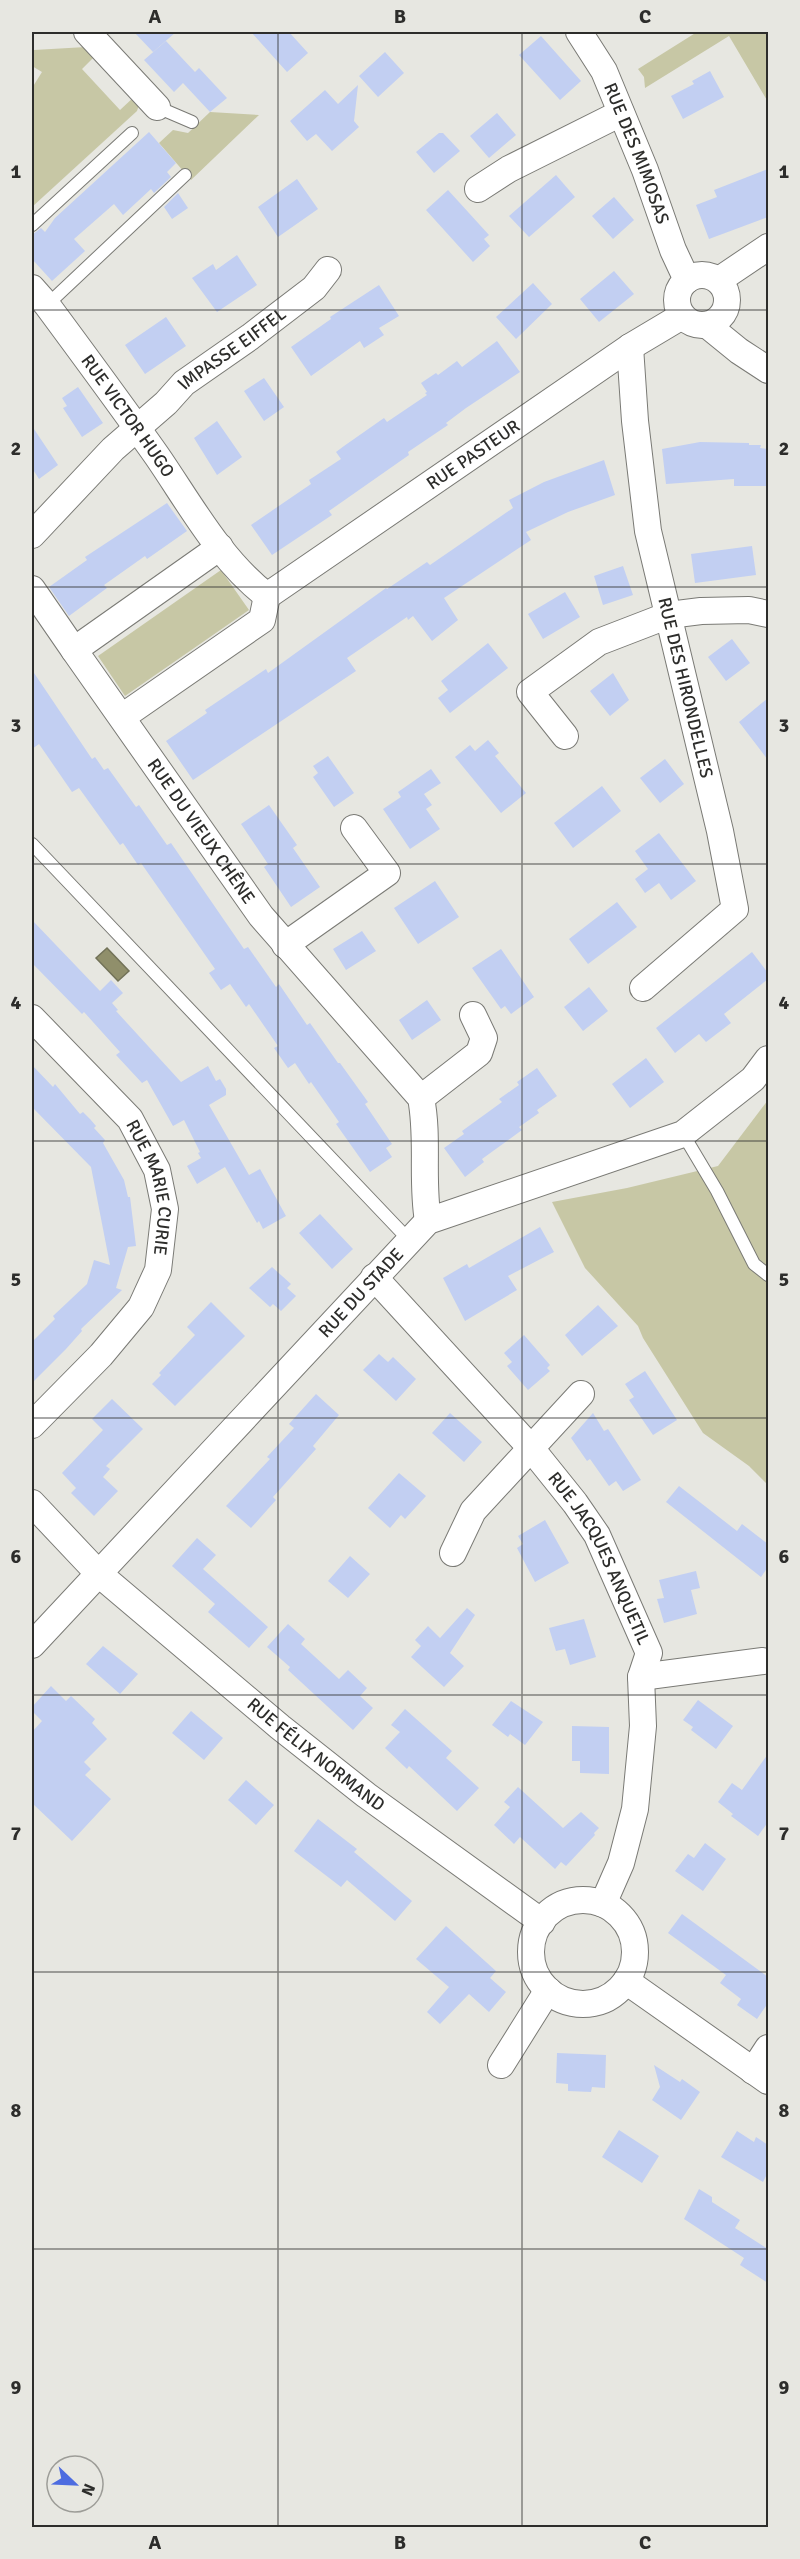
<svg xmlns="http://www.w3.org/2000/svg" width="800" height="2559" font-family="Signika,sans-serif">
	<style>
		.green { fill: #c7c7a5 }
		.water { fill: #908f6b; stroke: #727258; stroke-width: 1.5 }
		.building { fill: #c2cff2 }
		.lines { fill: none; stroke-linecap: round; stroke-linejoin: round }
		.lane-casing { stroke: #7a7a75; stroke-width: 14 }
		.street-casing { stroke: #7a7a75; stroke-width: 28 }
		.lane { stroke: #fff; stroke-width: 12 }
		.street { stroke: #fff; stroke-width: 26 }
		.grid { fill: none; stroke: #2d2d2b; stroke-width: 1.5; stroke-opacity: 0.55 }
		.labels { text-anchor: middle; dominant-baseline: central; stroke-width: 4.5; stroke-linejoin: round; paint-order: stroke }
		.street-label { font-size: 18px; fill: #2d2d2b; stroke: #e7e7e1 }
		.neatline { fill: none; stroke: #2d2d2b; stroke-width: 2 }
		.grid-label { font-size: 20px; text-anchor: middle; font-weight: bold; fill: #2d2d2b }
	</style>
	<rect width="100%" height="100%" fill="#e7e7e1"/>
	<!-- green -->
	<path class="green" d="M697,32H768V102L729,36L645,88L644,77L638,69Z
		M86,47L97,54L82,69L120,110L135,96L139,105L137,111L32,207V88L42,72L32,66L34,50Z
		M210,112L259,115L191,180L159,143L173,130L188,133Z
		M221,570L249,610L125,696L98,656Z
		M768,1100V1485L749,1466L703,1433L643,1338L638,1326L585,1268L552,1202L627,1188L718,1166Z"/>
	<!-- water -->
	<path class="water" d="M107,948L129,971L118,981L96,958Z"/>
	<!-- building -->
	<path class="building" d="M134,32H176L153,52Z
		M251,32H289L308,53L287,72Z
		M541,36L581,81L560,100L519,55Z
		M166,41L195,72L199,68L227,98L210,112L183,83L174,92L144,60Z
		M385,52L404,73L378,97L359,76Z
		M710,71L724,97L683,119L671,96L694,84L692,81Z
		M358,85L354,121L359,127L332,151L316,134L307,141L290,121L325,90L338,104Z
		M497,113L516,135L489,158L470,136Z
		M149,132L176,163L167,172L171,177L154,193L151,189L123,215L114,204L74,239L85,251L52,281L32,259V235L41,228L45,232L55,218Z
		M439,133H443L460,151L434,173L416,152Z
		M768,169V217L709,239L696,205L717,197L714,190Z
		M556,175L575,197L529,237L509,216Z
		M297,179L318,209L278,237L258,207Z
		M448,190L489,235L484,239L490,246L473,262L426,210Z
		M178,193L188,208L172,219L164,207Z
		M614,197L634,220L613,239L592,216Z
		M237,255L257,285L217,312L192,278L213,264L216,270Z
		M614,271L634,294L599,322L580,299Z
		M533,283L552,304L516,339L496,317Z
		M379,285L399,316L379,328L384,335L364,348L360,341L311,376L291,347L331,319L330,317Z
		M166,317L186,346L145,374L125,345Z
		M497,341L520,372L466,408L446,423L448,425L408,452L409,455L329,511L332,515L272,555L251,525L311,484L309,480L341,459L336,452L344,446L384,418L387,422L427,395L425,393L427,392L421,383L436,373L438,375L457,361L462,367Z
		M264,378L284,407L264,421L244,391Z
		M78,387L103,423L82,437L63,408L67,406L62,398Z
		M217,421L242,457L217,475L194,438Z
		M32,426L58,465L39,479L32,468Z
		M700,442L749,443V445H761L760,448L768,449V486H734V479L666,484L662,449Z
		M604,460L615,495L568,512L526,532L531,540L444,598L458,620L432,641L413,616L408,620L407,617L347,658L356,671L193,780L166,741L207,713L205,710L266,669L268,673L386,588L387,589L427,562L430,565L513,508L509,500L544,482Z
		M167,503L187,531L147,559L145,556L104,585L107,588L69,616L49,587L87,560L85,557Z
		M752,546L756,575L695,583L691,554Z
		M623,566L633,595L603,605L594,576Z
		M565,592L580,617L543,639L528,614Z
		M732,639L750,663L726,681L708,657Z
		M488,643L508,668L450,713L438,698L448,690L441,681Z
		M32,670L92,759L95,757L104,770L108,768L136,807L139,805L167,845L171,843L244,949L248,947L276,987L279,984L307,1025L310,1023L338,1063H340L368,1102L365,1104L392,1144L386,1148L392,1157L370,1172L336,1124L339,1122L311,1082L309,1084L295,1063L288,1068L274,1048L278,1046L249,1004L246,1007L230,984L221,990L209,973L215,969L141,863L138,865L123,843L120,845L79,788L72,792L39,744L32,749Z
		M613,673L629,700L610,716L590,691Z
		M768,698V760L739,722Z
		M488,740L499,753L495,756L526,793L501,813L455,757L470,745L475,751Z
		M328,756L354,793L334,807L313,777L318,773L313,766Z
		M665,759L684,784L660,803L640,778Z
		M431,769L441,783L424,794L432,805L426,809L440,829L410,849L383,809L401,797L398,792Z
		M602,786L621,811L573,848L554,823Z
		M269,805L297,845L293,848L320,887L291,907L264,867L268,864L241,824Z
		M659,833L696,881L671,900L659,883L645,893L635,879L648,869L635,851Z
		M435,881L459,917L418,944L394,908Z
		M617,902L637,927L588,964L569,939Z
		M32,920L100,991L111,980L123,993L112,1003L118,1010L116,1011L181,1082L208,1066L216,1081L220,1079L226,1089V1095L209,1105L249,1175L260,1169L286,1216L263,1229L259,1221L257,1223L225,1167L197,1184L187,1166L201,1158L198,1153L200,1152L184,1120L173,1126L147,1080L142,1083L116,1055L120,1052L84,1012L82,1014L32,963Z
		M362,931L376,951L346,970L333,949Z
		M501,949L534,997L511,1014L505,1006L501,1009L472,968Z
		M752,952L768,973V979L724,1014L731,1023L706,1042L699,1034L675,1053L656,1028Z
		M589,987L608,1011L583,1031L564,1007Z
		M427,1000L441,1020L412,1040L399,1020Z
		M646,1058L664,1082L630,1108L612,1084Z
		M32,1065L53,1087L55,1084L80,1114L83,1112L90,1119L96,1126L94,1128L105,1140L103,1143L124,1180L128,1197H130L136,1246L128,1247L116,1288L122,1290L81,1329L82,1331L66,1349L32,1383V1342L55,1319L53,1316L87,1284L94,1260L110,1265L91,1167L32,1107Z
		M537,1068L557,1096L537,1110L539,1113L519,1127L522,1130L482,1159L484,1162L465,1177L444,1148L464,1134L462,1131L502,1102L499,1099L519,1085L517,1082Z
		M320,1214L353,1249L332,1269L299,1233Z
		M540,1227L554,1252L508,1276L517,1290L465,1321L443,1278L467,1264L469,1268Z
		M272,1267L291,1284L287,1288L296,1296L281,1311L273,1304L270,1307L249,1288Z
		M211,1302L245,1336L175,1406L152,1384L161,1375L159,1373L195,1335L187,1327Z
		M598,1305L618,1326L582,1356L565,1335Z
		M524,1335L550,1365L547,1368L550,1371L528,1390L507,1366L512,1362L504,1353Z
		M379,1354L388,1362L393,1357L416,1379L396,1401L363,1370Z
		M645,1371L677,1420L653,1435L629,1400L634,1397L625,1384Z
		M316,1394L339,1415L313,1446L316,1449L273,1497L276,1500L251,1528L226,1506L270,1459L267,1457L294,1428L289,1424Z
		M112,1399L143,1429L106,1466L110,1469L103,1477L118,1491L94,1516L71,1493L76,1488L62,1473L103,1430L92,1419Z
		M450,1413L482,1442L464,1462L432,1433Z
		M593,1413L604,1431L608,1429L641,1480L623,1491L616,1481L609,1486L590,1459L587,1461L571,1438Z
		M399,1473L426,1496L405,1519L401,1515L390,1528L368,1508Z
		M679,1486L737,1531L742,1524L768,1544V1567L761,1577L666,1502Z
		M545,1520L569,1563L535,1582L517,1548L523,1544L518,1536Z
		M197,1538L216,1555L203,1569L268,1627L249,1648L208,1612L215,1604L172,1566Z
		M350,1556L370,1574L348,1598L328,1581Z
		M696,1571L700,1588L691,1590L697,1614L664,1623L657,1599L664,1598L659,1580Z
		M467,1608L475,1615L450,1653L464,1666L444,1687L411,1657L421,1646L415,1640L428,1626L440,1638Z
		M584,1619L596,1657L570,1665L565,1649L556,1651L549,1628Z
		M288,1624L305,1639L301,1644L339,1679L348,1670L367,1688L360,1696L373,1708L353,1730L288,1670L290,1667L267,1647Z
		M103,1646L138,1674L120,1694L86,1664Z
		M51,1686L66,1701L71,1696L95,1719L92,1723L107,1739L84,1762L91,1769L85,1775L111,1799L72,1841L32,1803V1732L42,1721L32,1711V1707Z
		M698,1700L733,1726L716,1749L691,1730L693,1727L683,1720Z
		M511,1701L543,1722L525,1745L510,1734L508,1737L492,1725Z
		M405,1709L452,1751L446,1758L479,1788L457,1811L409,1766L407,1769L385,1748L400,1732L391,1725Z
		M191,1711L223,1738L204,1760L172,1733Z
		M572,1726L609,1727V1774L580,1773V1761H572Z
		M768,1754V1822L758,1836L731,1816L733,1814L718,1802L732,1783L742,1790Z
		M246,1780L274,1805L256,1825L228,1800Z
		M518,1787L563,1828L581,1812L599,1828L594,1833L595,1835L566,1866L561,1862L555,1869L520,1837L514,1844L494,1825L510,1807L504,1802Z
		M318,1819L357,1849L354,1852L412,1901L395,1921L347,1880L341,1887L294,1851Z
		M705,1843L726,1859L703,1891L675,1871L688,1854L694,1858Z
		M682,1914L768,1977V2003L757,2019L737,2005L741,1999L720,1983L726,1975L668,1933Z
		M446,1926L496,1971L490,1978L506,1992L489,2012L469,1994L440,2024L427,2012L449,1987L416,1959Z
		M557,2053L606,2055L605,2088L592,2087L591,2092L568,2091V2084L556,2083Z
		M654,2065L680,2082L682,2079L700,2092L681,2120L652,2100L660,2087Z
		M619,2130L659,2156L642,2183L602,2157Z
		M737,2131L754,2142L756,2137L768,2145V2172L763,2182L721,2157Z
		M699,2189L712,2197V2202L740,2220L735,2228L768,2249V2283L740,2265L744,2258L684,2219Z"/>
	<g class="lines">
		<!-- lane casing -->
		<g class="lane-casing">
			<path id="lane" d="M157,107L192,122
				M32,225L132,133
				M47,305L185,175
				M32,844L409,1240
				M683,1134L717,1191L754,1264L768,1275"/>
		</g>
		<!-- street casing -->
		<g class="street-casing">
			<g id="street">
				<path d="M87,32L157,107"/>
				<path id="s1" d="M579,32L604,71L645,170L673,250L687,280"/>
				<path d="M478,189L509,169L621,113"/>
				<circle cx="702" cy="300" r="25"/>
				<path d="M719,280L768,247"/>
				<path id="s2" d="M32,288L47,305C84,355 121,405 157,456C190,504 220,560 267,596"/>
				<path d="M707,325L739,351L768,370"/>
				<path id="s3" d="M630,347L635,421L648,531L720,831L735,909L643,988"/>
				<path id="s4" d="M32,535L113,449L166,403L184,383L250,337L314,288L328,270"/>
				<path id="s5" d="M220,547L74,650L261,916L421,1098C429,1138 421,1180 428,1221"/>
				<path d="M32,589L74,650"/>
				<path id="s6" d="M267,596L630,347L682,316"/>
				<path d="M122,717L262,620L267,596"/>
				<path d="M565,736L530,692L599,642L669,615L701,611L749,610L768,614"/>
				<path d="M285,945L387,873L354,828"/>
				<path id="s7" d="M32,1018L130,1119L157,1170L165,1209L158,1270L141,1307L101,1355L32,1425"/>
				<path d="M421,1098L479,1053L484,1038L473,1015"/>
				<path id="s8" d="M374,1277L530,1447L575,1503L597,1535L649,1653L641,1677L643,1726L635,1809L621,1863L603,1904"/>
				<path id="s9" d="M32,1503L99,1574L280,1727L366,1795L542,1922"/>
				<path d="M453,1553L473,1511L581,1394"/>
				<path id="s10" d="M32,1645L428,1221L683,1134L753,1079L768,1059"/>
				<path d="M641,1677L763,1661"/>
				<circle cx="583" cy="1952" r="52"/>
				<path d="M626,1981L768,2081"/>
				<path d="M501,2065L548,1990"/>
				<path d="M753,2071L768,2048"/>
			</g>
		</g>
		<!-- lane -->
		<use href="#lane" class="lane"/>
		<!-- street -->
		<use href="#street" class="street"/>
	</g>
	<!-- grid -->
	<path class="grid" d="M278,32V2528M522,32V2528M32,310H768M32,587H768M32,864H768M32,1141H768M32,1418H768M32,1695H768M32,1972H768M32,2249H768"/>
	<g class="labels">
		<!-- street labels -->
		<g class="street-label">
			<text stroke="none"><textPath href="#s1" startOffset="135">RUE DES MIMOSAS</textPath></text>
			<text stroke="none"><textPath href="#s4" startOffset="274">IMPASSE EIFFEL</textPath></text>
			<text stroke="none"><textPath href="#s2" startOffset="160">RUE VICTOR HUGO</textPath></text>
			<text stroke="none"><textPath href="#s6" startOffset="250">RUE PASTEUR</textPath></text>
			<text stroke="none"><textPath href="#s3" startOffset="346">RUE DES HIRONDELLES</textPath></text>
			<text stroke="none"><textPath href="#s5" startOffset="400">RUE DU VIEUX CHÊNE</textPath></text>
			<text stroke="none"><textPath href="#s7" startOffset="214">RUE MARIE CURIE</textPath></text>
			<text stroke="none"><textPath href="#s10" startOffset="482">RUE DU STADE</textPath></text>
			<text stroke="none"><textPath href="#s8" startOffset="363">RUE JACQUES ANQUETIL</textPath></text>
			<text stroke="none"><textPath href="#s9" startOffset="380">RUE FÉLIX NORMAND</textPath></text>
		</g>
	</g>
	<!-- border -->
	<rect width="800" height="2559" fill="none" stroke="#e7e7e1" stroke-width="66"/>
	<!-- north arrow -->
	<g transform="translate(75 2484) rotate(113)"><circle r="28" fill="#e7e7e1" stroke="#9d9d98" stroke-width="1.5"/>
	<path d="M0-4.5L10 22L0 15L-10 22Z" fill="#4d6ce0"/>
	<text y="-9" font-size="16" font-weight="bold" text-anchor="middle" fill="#2d2d2b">N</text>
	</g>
	<rect x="33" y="33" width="734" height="2493" class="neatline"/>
	<g class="grid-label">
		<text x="155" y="23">A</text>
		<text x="400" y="23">B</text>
		<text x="645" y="23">C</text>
		<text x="16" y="178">1</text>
		<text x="784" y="178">1</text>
		<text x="16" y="455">2</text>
		<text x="784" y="455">2</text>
		<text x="16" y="732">3</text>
		<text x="784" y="732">3</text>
		<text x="16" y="1009">4</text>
		<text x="784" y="1009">4</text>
		<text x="16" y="1286">5</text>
		<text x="784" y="1286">5</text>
		<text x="16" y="1563">6</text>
		<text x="784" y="1563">6</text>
		<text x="16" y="1840">7</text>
		<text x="784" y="1840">7</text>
		<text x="16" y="2117">8</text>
		<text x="784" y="2117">8</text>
		<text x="16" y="2394">9</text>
		<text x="784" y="2394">9</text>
		<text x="155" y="2549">A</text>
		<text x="400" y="2549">B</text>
		<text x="645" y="2549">C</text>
	</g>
</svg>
